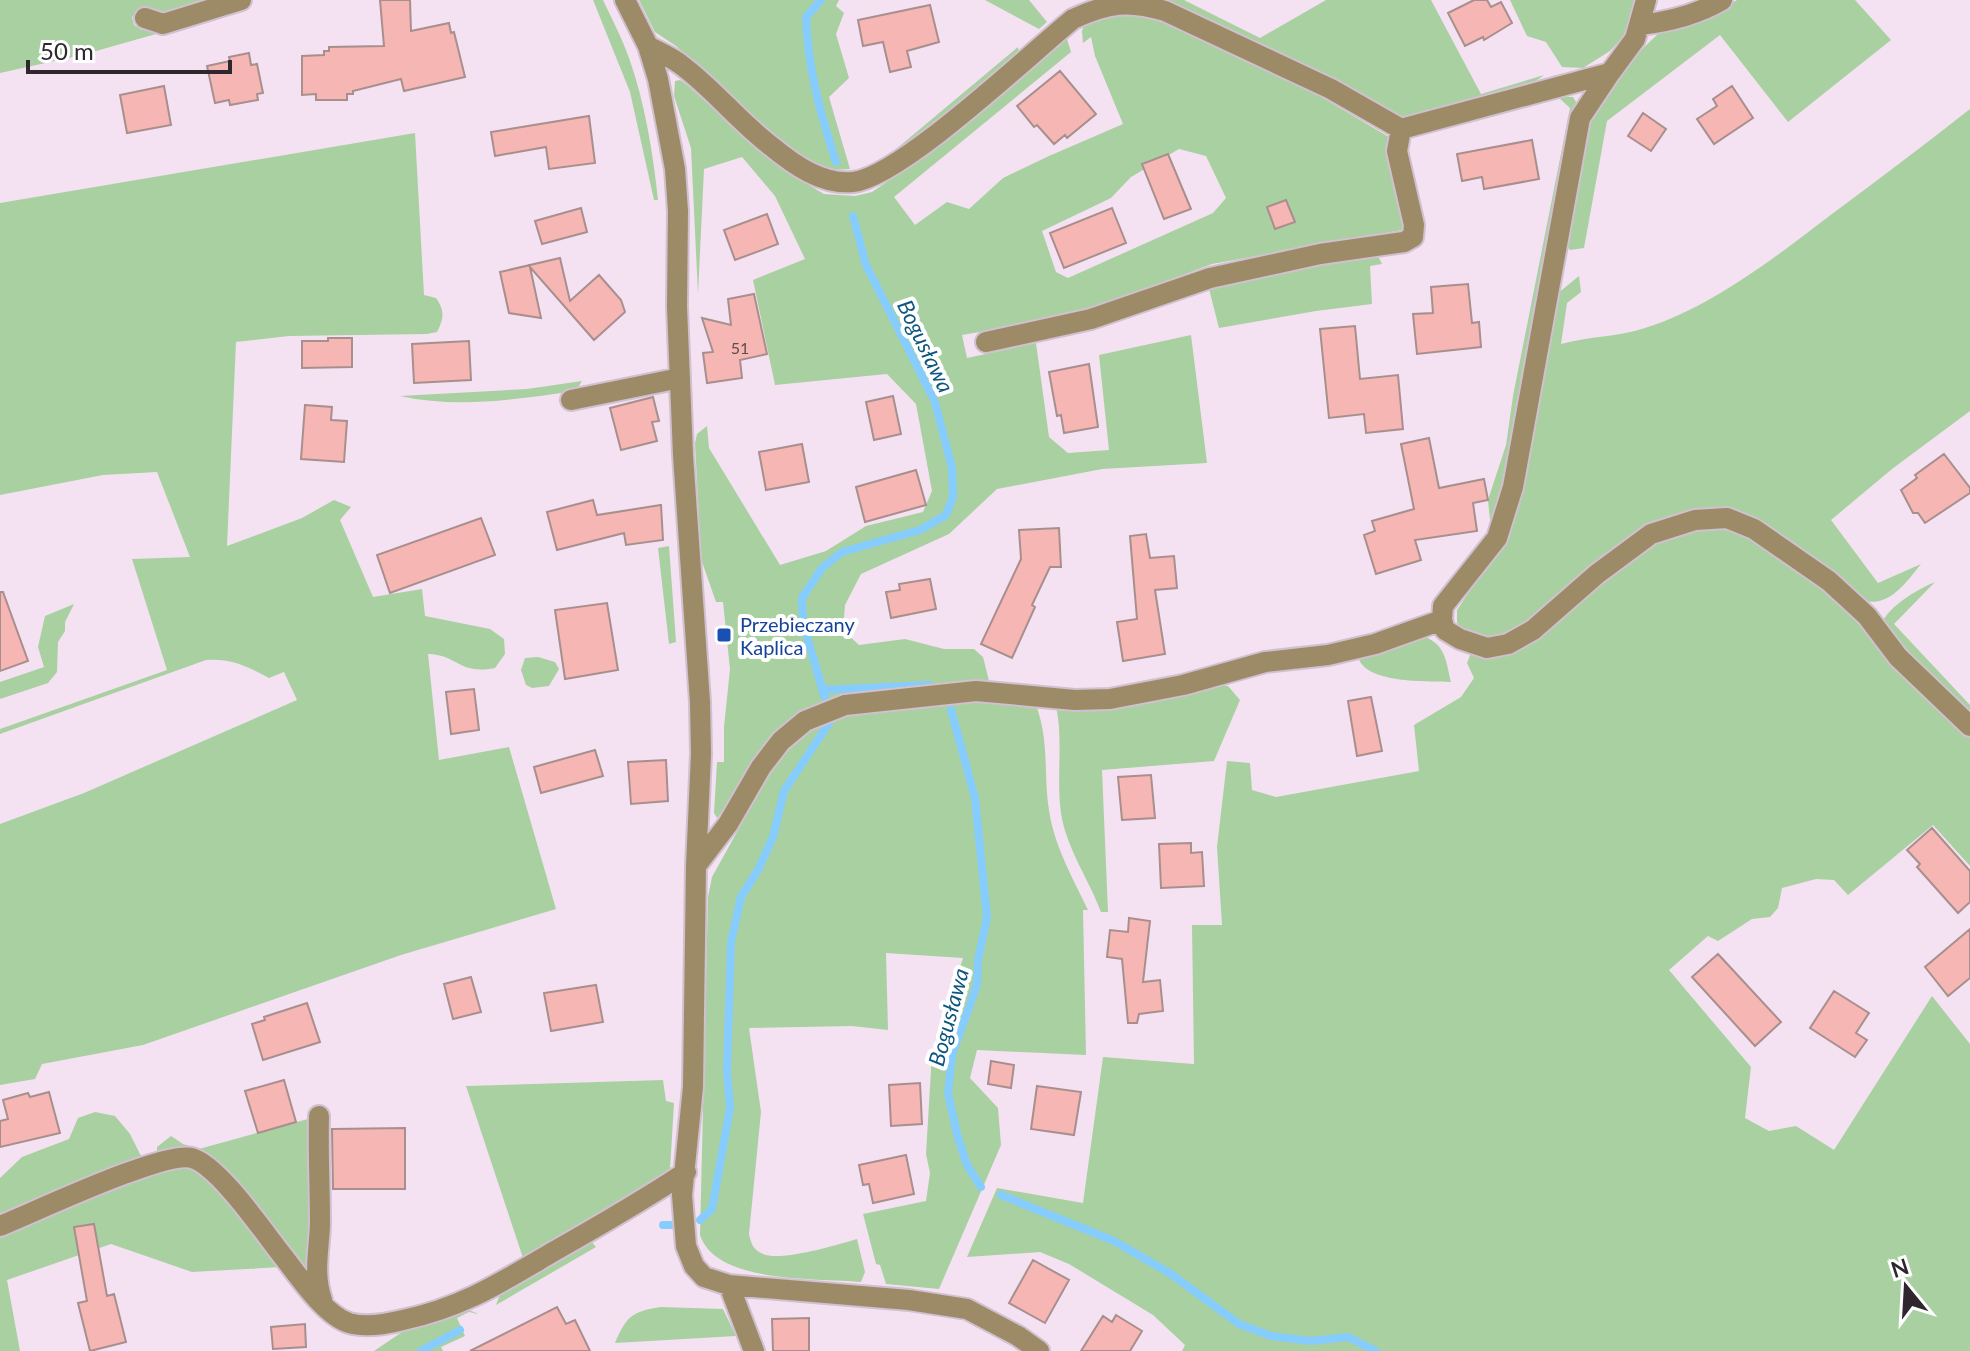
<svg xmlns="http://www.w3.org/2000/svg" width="1970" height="1351" font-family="Lato,sans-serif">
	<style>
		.green { fill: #a9d0a1; fill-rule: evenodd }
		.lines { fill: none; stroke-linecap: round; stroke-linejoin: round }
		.stream { stroke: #86cdfd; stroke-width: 8 }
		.building { fill: #f6b6b3; stroke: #a88f8e; stroke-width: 2 }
		.minor-casing { stroke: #d0c0d0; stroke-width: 24 }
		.minor { stroke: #9d8b67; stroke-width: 20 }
		.transit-dot { fill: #1a4fb4; stroke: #fff; stroke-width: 3 }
		.labels { text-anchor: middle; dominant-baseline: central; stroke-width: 8; stroke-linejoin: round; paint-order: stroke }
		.number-label { font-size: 16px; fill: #604b4f }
		.transit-label { font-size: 20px; fill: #164399; stroke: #fff; text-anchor: start }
		.water-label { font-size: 22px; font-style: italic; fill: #0d567d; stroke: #fff }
	</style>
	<rect width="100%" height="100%" fill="#f4e2f3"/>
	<!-- green -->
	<path class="green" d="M0,0H224L160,16L146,6L132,17L134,25L142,30L149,28L156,34L82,55L0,73Z
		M593,0H603C612,19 622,38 629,58C645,103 653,153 658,200H654L630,92Z
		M639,0H839L836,6L844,13L836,34L849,78L829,97L850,169L831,170L813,164L785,147L676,46L655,32Z
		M985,0H1029L1047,22L1039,29Z
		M1166,0H1184L1260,38L1326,0H1431L1481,94L1544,75L1528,87L1406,118L1389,113Z
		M1510,0H1641L1634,25L1610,51L1583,68L1562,67L1546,42L1527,36Z
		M1737,0H1855L1891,40L1788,122L1720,35L1607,121L1584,248L1570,250L1565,244L1587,119L1639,52L1659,33L1709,17Z
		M1112,13L1148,14L1289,78L1394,140L1406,221L1402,230L1212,264L1089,310L1055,319L962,335L967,358L1036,343L1049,437L1068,453L1109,450L1099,355L1191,335L1207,463L1102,469L997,489L949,534L861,574L845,605L843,630L859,645L905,639L944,649H974L983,657L990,685L848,696L820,704L795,719L717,818L714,813L717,762H724V727L730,669L723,602H716L701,559L695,443L697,434L707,426L709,448L780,565L826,551L866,526L923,512L932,491L916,404L887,374L775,385L753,280L805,259L775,196L742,157L704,169L698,294L691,148L674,96L675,81L680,80L687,85L750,141L802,181L824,194L855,196L872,192L913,164L1061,38L1067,39L1071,52L894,197L915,225L947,202L969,209L1003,178L1049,156L1123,124L1095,56L1091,37L1083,43L1082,31L1085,23ZM1179,149L1206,156L1226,198L1213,213L1068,278L1056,272L1042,231L1111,198L1131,177Z
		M1018,47L1019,52L909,144L889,155Z
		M1558,97H1573L1576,102L1516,443L1493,520H1490L1488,500L1506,445L1513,396L1570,108Z
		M1970,109V411L1892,469L1831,520L1878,583L1921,564C1908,580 1890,607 1866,601L1798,547L1752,519L1683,517L1530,625L1496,640L1462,632L1457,622V610L1505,538L1533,440L1546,349L1557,294L1579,276L1581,292L1567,303L1561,344C1589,336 1618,337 1645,328C1708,309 1776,257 1828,217C1876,181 1923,146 1970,109Z
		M415,133L424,295L436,298C445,311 444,318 437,332L427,334L289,336L236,342L227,546L302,518L334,500L351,507L340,520L373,597L422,589L425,616L490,629L504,639L505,654L495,668C458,675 459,655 428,654L439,760L509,747L556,909L401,955L143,1045L42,1064L35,1079L0,1085V824L84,793L297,700L284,672L269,678C247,666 230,658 206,660L0,734V729L167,670L132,559L190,557L157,472L103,475L0,495V203Z
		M1372,254L1378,256L1382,264L1370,266L1372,304L1316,311L1219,328L1208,285Z
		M582,381L576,391C517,399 459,409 400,396L527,389Z
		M1692,526L1736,527L1808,573L1865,625L1970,735V866L1933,825L1848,895L1834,880L1816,879L1782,888L1778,908L1770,917L1752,919L1718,941L1708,936L1669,970L1751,1067L1745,1118L1769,1131L1796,1126L1834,1150L1932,996L1970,1044V1351H1182L1185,1345L1153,1315L1069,1264L1040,1252L967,1257L997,1188L1083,1203L1103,1057L1194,1064L1192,925H1222L1217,847L1227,761L1250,763L1252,790L1276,797L1419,771L1414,725L1461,697L1474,678L1467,663L1471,653L1485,656L1658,537Z
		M669,546L676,642L669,644L658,548Z
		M1935,582L1894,624L1970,705V719L1910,662L1882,623C1889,606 1918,589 1935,582Z
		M74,604L65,622V631L58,642L57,672L48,683L0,699V682L44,667L38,647L45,616Z
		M1425,637C1446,645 1446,662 1451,682C1428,681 1363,684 1358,656Z
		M538,657L555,662L559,669L549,686L532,688L526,685L521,670L525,658Z
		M1216,684L1228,686L1240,700L1214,761L1102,770L1108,912H1101C1089,880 1069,852 1062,819C1055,782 1064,743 1056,706Z
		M998,699L1036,705C1050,744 1043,772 1049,810C1054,846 1073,878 1088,910H1083L1086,1055L977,1050L970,1078L998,1108L1001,1145L939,1289L886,1284L880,1265L876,1264L863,1214L926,1201L930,1173L926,1154L932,1053L963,958L886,953L888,1030L852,1026L749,1028L761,1112L749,1234C751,1243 753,1250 763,1254C781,1262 836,1245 857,1239L865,1272L861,1282C817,1278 716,1284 700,1235L708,897L712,877L753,803L774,767L794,742L816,723L862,709Z
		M663,1080L666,1101L674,1103L670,1170L633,1198L524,1261L466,1086Z
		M95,1112L115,1116L130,1134L143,1160L0,1218V1178L22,1157L69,1139L78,1118Z
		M308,1119L311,1129L314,1215L309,1277L222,1169L157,1154V1147L171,1136L183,1144L199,1149Z
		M162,1166H188L215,1181L281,1267L192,1272L111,1244L7,1280L20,1351H0V1232Z
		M589,1239L596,1247L496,1305L501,1292Z
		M661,1307L723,1309L736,1336L615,1343C626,1317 632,1311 661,1307Z
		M466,1309L479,1314L469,1312L457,1318L465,1336L441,1347L443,1351H374L411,1326Z"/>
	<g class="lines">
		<!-- stream -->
		<path class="stream" d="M821,0L806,17C808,70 820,112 836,162
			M822,690L929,685
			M825,698L803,623L802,598L822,568L842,552L920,530L946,515L953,497L952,468L935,402L866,265L853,216
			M951,710L975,798L987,917L978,960L977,985L952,1055L948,1093L957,1134L967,1165L981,1187
			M1001,1195L1114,1241L1171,1274L1239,1324L1271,1336L1311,1341L1348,1337L1376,1351
			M700,1220L712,1209L730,1108L727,1071L731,942L741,897L758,870L773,837L784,791L831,720
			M663,1225H671
			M421,1351L460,1330"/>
	</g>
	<!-- building -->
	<path class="building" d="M380,0H410L411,31L449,23L451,33L454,32L465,77L404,91L401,79L353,91V94H347V100H316V94L302,95V56L324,55V51H329V47L384,46Z
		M1474,0H1487L1491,7L1501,2L1512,23L1484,40L1483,37L1465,46L1448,13Z
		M930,5L939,42L907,51L911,67L890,72L883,42L863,46L858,20Z
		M249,53L251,65L257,64L263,93L257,94L258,100L230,105L229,100L215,103L207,66L230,61L229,57Z
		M1060,71L1096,114L1067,138L1065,135L1054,144L1037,125L1034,127L1017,106Z
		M164,86L171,125L127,133L120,95Z
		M1732,86L1753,118L1714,144L1697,119L1717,106L1713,99Z
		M1643,113L1666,129L1651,151L1628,136Z
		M589,116L595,163L549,169L546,147L495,156L491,132Z
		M1532,140L1539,179L1484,189L1482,177L1462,181L1457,154Z
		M1168,154L1191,209L1164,219L1142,164Z
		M1286,200L1295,222L1275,229L1267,207Z
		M581,208L587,232L542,244L535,221Z
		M1112,208L1126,243L1064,268L1050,233Z
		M767,214L778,244L735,260L724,230Z
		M560,258L570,301L599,275L621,300L625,312L594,340L530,267L541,318L509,313L500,272Z
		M1468,284L1472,323L1479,322L1481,347L1417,354L1413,314L1433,313L1431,287Z
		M754,294L767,354L740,360L742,378L707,383L703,353L713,352L702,318L731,325L728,299Z
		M1355,326L1360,379L1398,375L1403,429L1366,433L1364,414L1329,418L1320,329Z
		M328,338H352V367L302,368V341H328Z
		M469,341L471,380L414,383L412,344Z
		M1089,364L1098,427L1064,433L1061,415L1057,416L1049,372Z
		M893,396L901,434L874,440L866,402Z
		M653,397L659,421L652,422L657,441L621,450L610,408Z
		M305,405L332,407L331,420L347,421L344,462L301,459Z
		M1429,438L1439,488L1484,479L1488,500L1473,503L1477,531L1415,540L1421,560L1376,574L1364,535L1375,531L1372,521L1414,509L1401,444Z
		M802,444L809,482L766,490L759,452Z
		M1944,454L1970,488V493L1925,523L1918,513H1913L1901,490L1917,478L1915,475Z
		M916,470L926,505L865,522L856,487Z
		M593,500L597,515L661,505L663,540L626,545L624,533L557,550L547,512Z
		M481,518L495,555L390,593L377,555Z
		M1059,528L1061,567H1050L1032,605L1035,607L1012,658L981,644L1021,559L1019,530Z
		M1146,534L1150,558L1174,556L1177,588L1155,590L1165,654L1123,661L1117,622L1137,619L1130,536Z
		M930,579L936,609L891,618L886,592L900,590L899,584Z
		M0,592H3L28,661L0,671Z
		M607,603L618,670L565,679L555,610Z
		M474,689L479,730L451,734L446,692Z
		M1371,697L1382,751L1357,756L1348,701Z
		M595,750L603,776L541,793L534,767Z
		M666,760L668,801L631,804L628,762Z
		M1151,775L1155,818L1122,820L1118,777Z
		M1932,828L1970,871V902L1958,913L1917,867L1920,864L1907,850Z
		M1191,843V853L1202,852L1204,886L1161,888L1159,844Z
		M1129,918L1150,921L1143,982L1160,980L1163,1011L1139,1014L1137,1023H1128L1122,959L1107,957L1110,930L1128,932Z
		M1970,929V978L1948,996L1925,967Z
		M1718,954L1781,1022L1755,1046L1692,977Z
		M471,977L481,1012L453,1019L444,984Z
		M596,985L603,1022L551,1031L544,993Z
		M1834,991L1869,1013L1856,1033L1867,1040L1855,1057L1810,1028Z
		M307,1003L320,1042L263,1060L252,1024L265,1020L264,1017Z
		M991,1061L1014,1065L1011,1088L988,1084Z
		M284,1080L296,1122L258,1133L245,1091Z
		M920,1083L922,1124L891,1126L889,1085Z
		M1037,1086L1081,1092L1074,1135L1031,1129Z
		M49,1092L60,1133L0,1147V1121L8,1119L3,1100L28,1093L30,1097Z
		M405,1128V1189H333L332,1129Z
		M906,1155L914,1194L873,1203L869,1184L863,1185L859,1165Z
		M94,1224L107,1296L114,1294L126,1342L90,1351L78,1303L87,1301L74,1227Z
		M1033,1260L1069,1280L1045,1323L1009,1303Z
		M557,1307L566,1324L575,1320L590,1351H470Z
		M1116,1315L1142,1331L1130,1351H1081L1103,1316L1112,1322Z
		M809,1318V1351H773L772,1319Z
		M305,1324L306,1347L273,1349L271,1327Z"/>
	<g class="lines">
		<!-- minor casing -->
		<g class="minor-casing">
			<path id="minor" d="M625,0L648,46L658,79L675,169L678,211L677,307L683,455L700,702L701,754L696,866L693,1087L682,1195L686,1246L694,1266L704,1277L729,1285L909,1300L967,1309L1018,1336L1039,1351
				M145,18L163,24L241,0
				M1639,25C1668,22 1698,14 1722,0
				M648,46C659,52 671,57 680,64C713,88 738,121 771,146C794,165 822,185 853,182C901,177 1030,54 1073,19C1108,3 1128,0 1165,11L1331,89L1401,129L1610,73L1635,39L1646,0
				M986,342L1091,319L1210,278L1320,254L1404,242L1413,237L1414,225L1397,151L1401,129
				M571,400L680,378
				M1442,620L1445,630L1460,639L1487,648L1508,644L1533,630L1597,574L1651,534L1695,520L1727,518L1754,529L1829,581L1867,616L1898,657L1970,726
				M696,866L728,824L761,767L781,741L805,721L845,705L976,691L1075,700L1110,699L1183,685L1265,662L1328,655L1375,644L1442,620L1443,606L1497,538L1513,487L1580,118L1610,73
				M319,1116C318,1152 320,1188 320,1224C319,1252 313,1273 322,1300
				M0,1226C35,1212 165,1150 192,1158C219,1166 263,1231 282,1255C298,1275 324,1315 349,1323C366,1328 387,1324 403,1320C463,1307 500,1283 551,1253C597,1227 642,1201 686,1172
				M729,1285L754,1351"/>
		</g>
		<!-- minor -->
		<use href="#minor" class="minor"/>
	</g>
	<!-- markers -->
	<rect class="transit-dot" x="716" y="627" width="16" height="16" rx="4"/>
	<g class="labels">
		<!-- number labels -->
		<g class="number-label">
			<text x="740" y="347">51</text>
		</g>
		<!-- transit labels -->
		<g class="transit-label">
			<text x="740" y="624">Przebieczany<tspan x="740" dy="23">Kaplica</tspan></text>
		</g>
		<!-- water labels -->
		<g class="water-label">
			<text transform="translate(926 346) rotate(64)">Bogusława</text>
			<text transform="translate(948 1017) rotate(-75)">Bogusława</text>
		</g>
	</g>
	<!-- north arrow -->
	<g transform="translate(1906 1287) rotate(342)" stroke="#ffffff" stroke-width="6" paint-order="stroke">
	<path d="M0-6L14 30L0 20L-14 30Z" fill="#2e272e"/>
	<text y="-12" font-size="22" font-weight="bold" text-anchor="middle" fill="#2e272e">N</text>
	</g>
	<!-- scale -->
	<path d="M28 60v12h202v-12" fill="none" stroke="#2e272e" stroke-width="4"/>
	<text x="40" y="60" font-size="24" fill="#2e272e" stroke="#ffffff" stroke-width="6" paint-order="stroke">50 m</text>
</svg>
